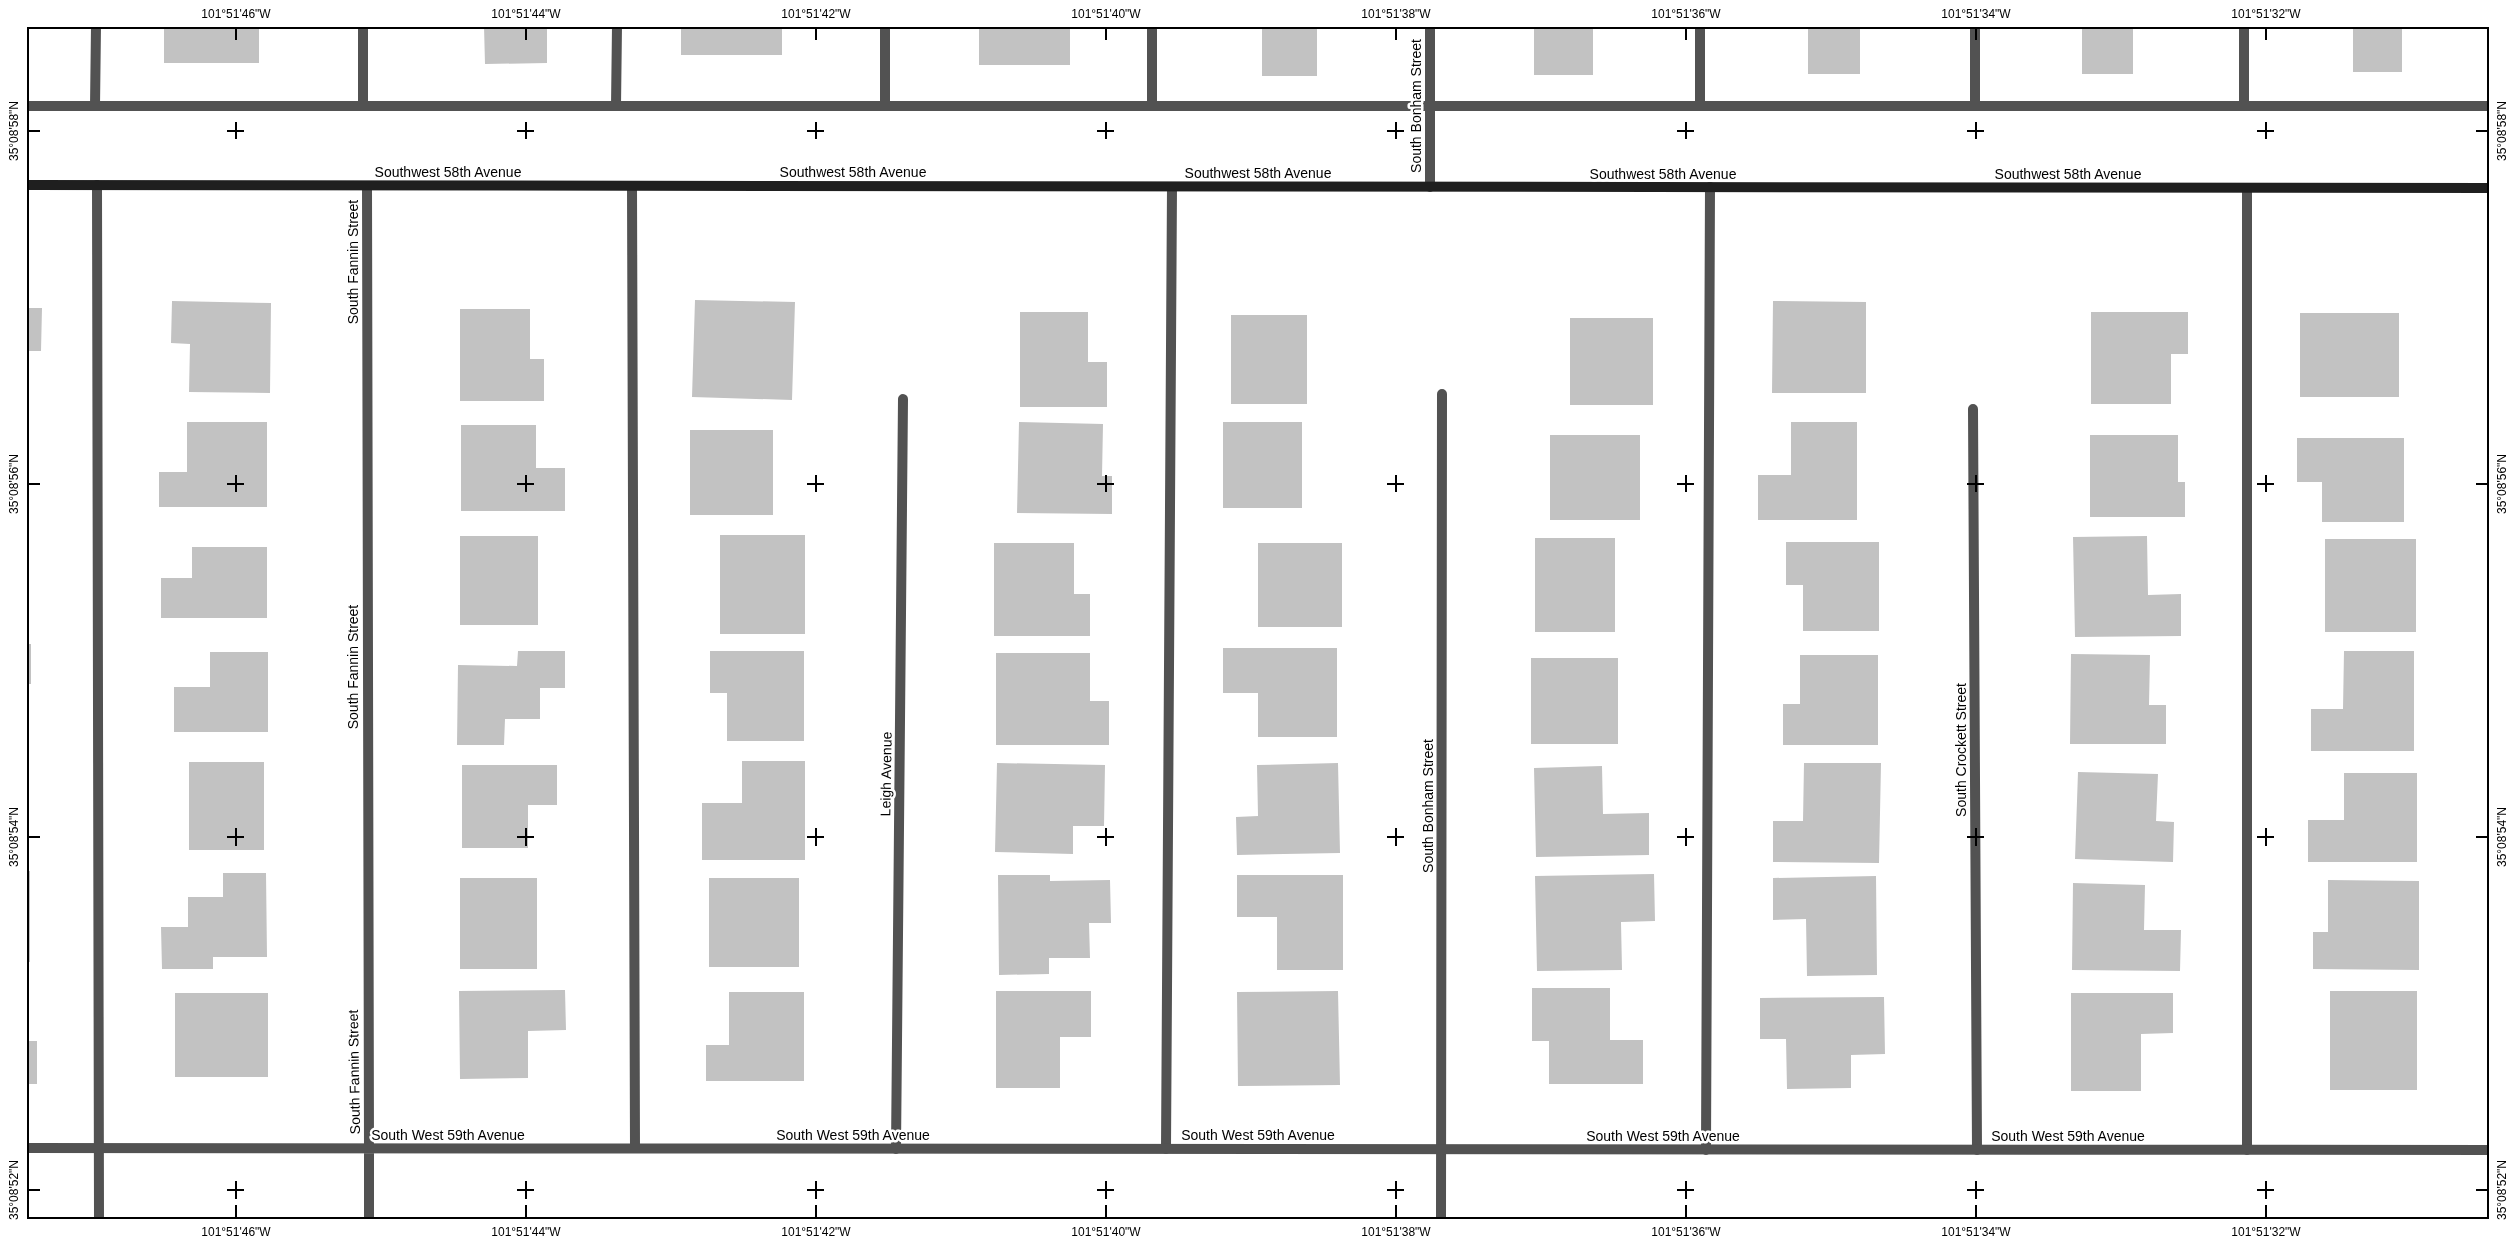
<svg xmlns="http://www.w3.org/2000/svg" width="2516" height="1245" font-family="Arial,sans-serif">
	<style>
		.building { fill: #c2c2c2 }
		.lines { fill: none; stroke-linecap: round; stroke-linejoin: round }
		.service { stroke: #525252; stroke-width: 10 }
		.minor { stroke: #525252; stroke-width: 10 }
		.tertiary { stroke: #525252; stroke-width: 10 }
		.secondary { stroke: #1f1f1f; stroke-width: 10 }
		.ticks { fill: none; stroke: #000; stroke-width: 2 }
		.labels { text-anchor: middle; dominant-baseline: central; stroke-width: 5; stroke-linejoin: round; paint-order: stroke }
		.street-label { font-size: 14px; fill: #000; stroke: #fff }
		.neatline { fill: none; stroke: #000; stroke-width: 2 }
		.ticks-label { font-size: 12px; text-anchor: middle; fill: #000 }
	</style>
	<rect width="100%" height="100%" fill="#fff"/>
	<!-- building -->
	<path class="building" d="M26,26H28L29,57H26Z
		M164,26H259V63H164Z
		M484,26H547V63L485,64Z
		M681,26H782V55H681Z
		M979,26H1070V65H979Z
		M1262,26H1317V76H1262Z
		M1534,26H1593V75H1534Z
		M1808,26H1860V74H1808Z
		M2082,26H2133V74H2082Z
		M2353,26H2402V72H2353Z
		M695,300L795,302L792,400L692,397Z
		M172,301L271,303L270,393L189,392L190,344L171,343Z
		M1773,301L1866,302V393H1772Z
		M26,308H42L41,351H26Z
		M460,309H530V359H544V401H460Z
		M1020,312H1088V362H1107V407H1020Z
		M2091,312H2188V354H2171V404H2091Z
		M2300,313H2399V397H2300Z
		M1231,315H1307V404H1231Z
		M1570,318H1653V405H1570Z
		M187,422H267V507H159V472H187Z
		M1019,422L1103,424L1102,476H1112V514L1017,513Z
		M1223,422H1302V508H1223Z
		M1791,422H1857V520H1758V475H1791Z
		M461,425H536V468H565V511H461Z
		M690,430H773V515H690Z
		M1550,435H1640V520H1550Z
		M2090,435H2178V482H2185V517H2090Z
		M2297,438H2404V522H2322V482H2297Z
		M720,535H805V634H720Z
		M460,536H538V625H460Z
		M2147,536L2148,595L2181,594V636L2075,637L2073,537Z
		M1535,538H1615V632H1535Z
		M2325,539H2416V632H2325Z
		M1786,542H1879V631H1803V585H1786Z
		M994,543H1074V594H1090V636H994Z
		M1258,543H1342V627H1258Z
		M192,547H267V618H161V578H192Z
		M26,644H31V684H26Z
		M1223,648H1337V737H1258V693H1223Z
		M518,651H565V688H540V719H505L504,745H457L458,665L517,666Z
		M710,651H804V741H727V693H710Z
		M2344,651H2414V751H2311V709H2343Z
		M210,652H268V732H174V687H210Z
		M996,653H1090V701H1109V745H996Z
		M2071,654L2150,655L2149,705H2166V744H2070Z
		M1800,655H1878V745H1783V704H1800Z
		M1531,658H1618V744H1531Z
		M742,761H805V860H702V803H742Z
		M189,762H264V850H189Z
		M997,763L1105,765L1104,826H1073V854L995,852Z
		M1338,763L1340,853L1237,855L1236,817L1258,816L1257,765Z
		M1804,763H1881L1879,863L1773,862V821H1803Z
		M462,765H557V805H528V848H462Z
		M1602,766L1603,814L1649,813V855L1536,857L1534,768Z
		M2078,772L2158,774L2156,821L2174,822L2173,862L2075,859Z
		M2344,773H2417V862H2308V820H2344Z
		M26,871H30V962H26Z
		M223,873H266L267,957H213V969H162L161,927H188V897H223Z
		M1654,874L1655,921L1621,922L1622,970L1537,971L1535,876Z
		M998,875H1050V881L1110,880L1111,923H1089L1090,958H1049V974L999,975Z
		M1237,875H1343V970H1277V917H1237Z
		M1876,876L1877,975L1807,976L1806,919L1773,920V878Z
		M460,878H537V969H460Z
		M709,878H799V967H709Z
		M2328,880L2419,881V970L2313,969V932H2328Z
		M2073,883L2145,885L2144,930H2181L2180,971L2072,970Z
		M1532,988H1610V1040H1643V1084H1549V1041H1532Z
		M565,990L566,1030L528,1031V1078L460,1079L459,991Z
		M996,991H1091V1037H1060V1088H996Z
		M1338,991L1340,1085L1238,1086L1237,992Z
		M2330,991H2417V1090H2330Z
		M729,992H804V1081H706V1045H729Z
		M175,993H268V1077H175Z
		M2071,993H2173V1033L2141,1034V1091H2071Z
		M1884,997L1885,1054L1851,1055V1088L1787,1089L1786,1039H1760V998Z
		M26,1041H37V1084H26Z"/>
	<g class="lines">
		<!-- service -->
		<path class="service" d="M2244,26V106
			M95,106L96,26
			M616,106L617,26
			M1152,106V26
			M1700,106V26
			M97,185L99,1219
			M632,186L635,1148
			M2247,188V1150
			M1166,1149L1172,187
			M1706,1150L1710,187"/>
		<!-- minor -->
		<path class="minor" d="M363,26V106
			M1975,26V106
			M26,106H2490
			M885,106V26
			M367,186L369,1148
			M1973,409L1977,1150
			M896,1149L903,399
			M1441,1219L1442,394"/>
		<!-- tertiary -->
		<path class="tertiary" d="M1430,187V26
			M26,1148L2490,1150
			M369,1148V1219"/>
		<!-- secondary -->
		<path class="secondary" d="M26,185L2490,188"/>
	</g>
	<!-- ticks -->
	<path class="ticks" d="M236,28V40M526,28V40M816,28V40M1106,28V40M1396,28V40M1686,28V40M1976,28V40M2266,28V40M236,122V139M526,122V139M816,122V139M1106,122V139M1396,122V139M1686,122V139M1976,122V139M2266,122V139M28,131H40M227,131H244M517,131H534M807,131H824M1097,131H1114M1387,131H1404M1677,131H1694M1967,131H1984M2257,131H2274M2476,131H2488M236,475V492M526,475V492M816,475V492M1106,475V492M1396,475V492M1686,475V492M1976,475V492M2266,475V492M28,484H40M227,484H244M517,484H534M807,484H824M1097,484H1114M1387,484H1404M1677,484H1694M1967,484H1984M2257,484H2274M2476,484H2488M236,828V846M526,828V846M816,828V846M1106,828V846M1396,828V846M1686,828V846M1976,828V846M2266,828V846M28,837H40M227,837H244M517,837H534M807,837H824M1097,837H1114M1387,837H1404M1677,837H1694M1967,837H1984M2257,837H2274M2476,837H2488M236,1181V1199M526,1181V1199M816,1181V1199M1106,1181V1199M1396,1181V1199M1686,1181V1199M1976,1181V1199M2266,1181V1199M28,1190H40M227,1190H244M517,1190H534M807,1190H824M1097,1190H1114M1387,1190H1404M1677,1190H1694M1967,1190H1984M2257,1190H2274M2476,1190H2488M236,1205V1218M526,1205V1218M816,1205V1218M1106,1205V1218M1396,1205V1218M1686,1205V1218M1976,1205V1218M2266,1205V1218"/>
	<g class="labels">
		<!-- street labels -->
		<g class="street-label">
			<text transform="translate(1416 106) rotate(-90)">South Bonham Street</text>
			<text x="448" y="172">Southwest 58th Avenue</text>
			<text x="853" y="172">Southwest 58th Avenue</text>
			<text x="1258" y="173">Southwest 58th Avenue</text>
			<text x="1663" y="174">Southwest 58th Avenue</text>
			<text x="2068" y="174">Southwest 58th Avenue</text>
			<text transform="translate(353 262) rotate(-90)">South Fannin Street</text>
			<text transform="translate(353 667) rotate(-90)">South Fannin Street</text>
			<text transform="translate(1961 750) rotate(-90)">South Crockett Street</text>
			<text transform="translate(886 774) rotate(-89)">Leigh Avenue</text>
			<text transform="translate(1428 806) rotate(-90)">South Bonham Street</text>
			<text transform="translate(354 1072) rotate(-91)">South Fannin Street</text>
			<text x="448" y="1135">South West 59th Avenue</text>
			<text x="853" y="1135">South West 59th Avenue</text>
			<text x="1258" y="1135">South West 59th Avenue</text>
			<text x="1663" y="1136">South West 59th Avenue</text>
			<text x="2068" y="1136">South West 59th Avenue</text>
		</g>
	</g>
	<!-- border -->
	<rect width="2516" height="1245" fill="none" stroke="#ffffff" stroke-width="55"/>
	<rect x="28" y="28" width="2460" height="1190" class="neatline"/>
	<g class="ticks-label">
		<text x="236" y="18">101°51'46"W</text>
		<text x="526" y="18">101°51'44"W</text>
		<text x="816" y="18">101°51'42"W</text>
		<text x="1106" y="18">101°51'40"W</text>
		<text x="1396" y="18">101°51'38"W</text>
		<text x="1686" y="18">101°51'36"W</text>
		<text x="1976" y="18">101°51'34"W</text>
		<text x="2266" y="18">101°51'32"W</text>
		<text transform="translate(14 131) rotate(-90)" y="4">35°08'58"N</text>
		<text transform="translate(2502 131) rotate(-90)" y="4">35°08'58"N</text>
		<text transform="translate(14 484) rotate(-90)" y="4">35°08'56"N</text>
		<text transform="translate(2502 484) rotate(-90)" y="4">35°08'56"N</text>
		<text transform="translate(14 837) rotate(-90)" y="4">35°08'54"N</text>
		<text transform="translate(2502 837) rotate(-90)" y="4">35°08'54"N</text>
		<text transform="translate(14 1190) rotate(-90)" y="4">35°08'52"N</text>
		<text transform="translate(2502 1190) rotate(-90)" y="4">35°08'52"N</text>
		<text x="236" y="1236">101°51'46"W</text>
		<text x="526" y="1236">101°51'44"W</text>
		<text x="816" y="1236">101°51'42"W</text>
		<text x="1106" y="1236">101°51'40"W</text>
		<text x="1396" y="1236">101°51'38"W</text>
		<text x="1686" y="1236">101°51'36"W</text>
		<text x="1976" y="1236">101°51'34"W</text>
		<text x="2266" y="1236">101°51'32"W</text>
	</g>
</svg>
